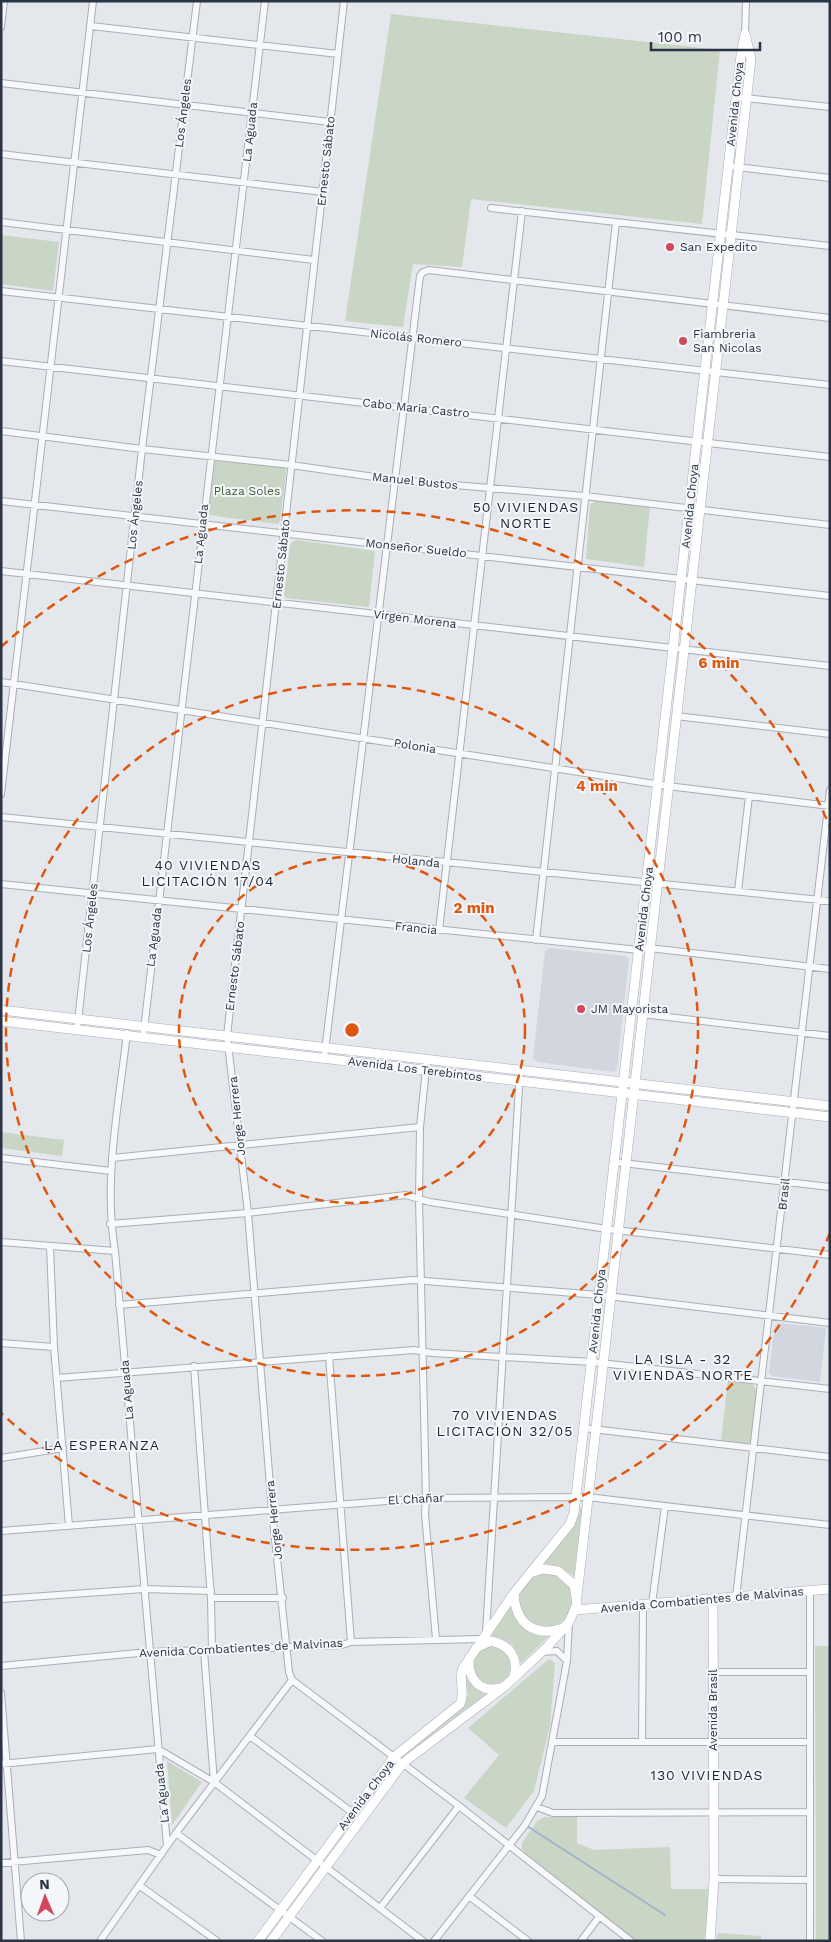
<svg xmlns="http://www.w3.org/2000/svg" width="831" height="1942" font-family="'Work Sans',sans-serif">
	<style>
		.built { fill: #d2d6de }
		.green { fill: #c9d6c5 }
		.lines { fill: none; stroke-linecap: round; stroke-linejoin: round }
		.stream { stroke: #9fb4cc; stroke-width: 2 }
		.street-casing { stroke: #a9aeb7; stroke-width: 8 }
		.secondary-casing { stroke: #a9aeb7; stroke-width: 10 }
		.street { stroke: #f7f8fa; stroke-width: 6 }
		.secondary { stroke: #fff; stroke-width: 9 }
		.ring { fill: none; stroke: #df570f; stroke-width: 2.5; stroke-dasharray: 9 6 }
		.poi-dot { fill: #d1495b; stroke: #f4f6f9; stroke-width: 2 }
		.labels { text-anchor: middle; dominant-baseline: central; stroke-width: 4; stroke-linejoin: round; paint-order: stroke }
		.street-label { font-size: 12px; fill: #2b3445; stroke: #f4f6f9 }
		.poi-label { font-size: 12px; fill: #2b3445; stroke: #f4f6f9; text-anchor: start }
		.park-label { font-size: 12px; fill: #3f6138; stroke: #f4f6f9 }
		.neighbourhood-label { font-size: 14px; letter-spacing: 1px; fill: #1d2536; stroke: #f4f6f9 }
		.centre { fill: #df570f; stroke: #f4f6f9; stroke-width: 2.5 }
		.ring-label { font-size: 15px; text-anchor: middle; font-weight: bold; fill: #df570f; stroke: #f4f6f9; stroke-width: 4; stroke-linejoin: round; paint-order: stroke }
	</style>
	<rect width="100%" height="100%" fill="#e4e7ec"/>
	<!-- built -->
	<path class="built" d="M550,948L626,956L629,960L617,1069L614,1072L537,1062L533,1058L545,951Z
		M778,1323L826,1328L820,1382L772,1376L769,1372L775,1326Z"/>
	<!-- green -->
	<path class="green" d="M391,14L720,50L702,224L471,199L462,267L413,264L403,327L345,321Z
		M1,235L59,242L53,291L1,284Z
		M214,459L280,465L285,468L286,473L280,521L278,524L208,515Z
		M596,500L650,506L644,567L586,559L590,505Z
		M297,540L375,551L369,607L286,598L284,595L290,546L292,542Z
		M1,1132L64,1140L62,1156L1,1148Z
		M728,1381L752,1384L757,1391L752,1438L750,1442L747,1444L721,1441Z
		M580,1508H582L574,1576L558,1566L543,1563L575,1524Z
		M519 1600a27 27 0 1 1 54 0a27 27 0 1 1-54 0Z
		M509,1606L525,1629L548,1637L521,1663L512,1645L500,1638L488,1636Z
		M815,1646H830V1941H816Z
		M473 1665a19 19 0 1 1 38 0a19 19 0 1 1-38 0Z
		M549,1659L555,1663L550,1726L534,1791L506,1828L464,1798L499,1755L468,1728Z
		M465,1677L476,1688L486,1694L402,1757L463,1707L468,1695Z
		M167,1761L202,1782L172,1825Z
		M577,1816V1843L594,1850L670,1847L671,1889H708L707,1928L703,1941H637L526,1854L522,1849V1843L537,1821L545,1817Z
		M718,1933L761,1936V1941H716Z"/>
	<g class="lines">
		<!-- stream -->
		<path class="stream" d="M527,1826L665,1915"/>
		<!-- street casing -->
		<g class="street-casing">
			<path id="street" d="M91,26L338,54
				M1,27L4,1
				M745,34L746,1
				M1,83L330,122
				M736,97L830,107
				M1,154L323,192
				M729,166L830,178
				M491,208L830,246
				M1,222L314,260
				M1,291L830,385
				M1,361L830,457
				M1,431L142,449L291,465L395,480L585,496L830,525
				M1,501L830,596
				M1,571L830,666
				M1,682L668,786L830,806
				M676,716L830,734
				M1,794L93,1
				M1,817L830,901
				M1,884L639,950L649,948L830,969
				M738,891L749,796
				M439,930L522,211
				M536,940L616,222
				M642,1014L830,1036
				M77,1030L142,449L197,1
				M127,1033C119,1104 103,1179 115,1251L167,1845
				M143,1038L265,1
				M324,1059L420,276L423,272L429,270L830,318
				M427,1059L420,1127L419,1199L426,1498L425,1514L436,1639
				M1,1158L111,1171
				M112,1158L420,1127
				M614,1162L830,1187
				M110,1224L248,1213L406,1195L430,1202L607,1229L830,1255
				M1,1242L115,1251
				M50,1246L54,1347L69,1526
				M119,1305L413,1280L599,1295L830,1323
				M1,1343L54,1347
				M329,1356L351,1642
				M194,1366L211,1598L212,1651
				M57,1378L414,1350L432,1353L592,1362L830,1389
				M584,1428L830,1457
				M1,1458L63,1448
				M1,1531L426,1498L587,1497L830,1525
				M810,1591V1941
				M736,1597L830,790
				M211,1598H283
				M1,1599L144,1589L211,1591
				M652,1604L665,1506
				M486,1632L520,1070
				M204,1651L214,1782
				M542,1652L557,1651L567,1661
				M1,1666L149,1652L342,1645L351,1642L481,1639
				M713,1672H810
				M292,1680L289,1672L272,1510L248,1213L227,1036L344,1
				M292,1680L459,1806L631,1941
				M1,1693L21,1941
				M250,1736L353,1813
				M553,1742H810
				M642,1742L643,1605
				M1,1764L158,1749L214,1782L423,1941
				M537,1807L553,1813L810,1812
				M176,1833L322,1941
				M1,1863L148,1850L161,1855
				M714,1879L810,1880
				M140,1886L217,1941
				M469,1896L528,1941
				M380,1908L459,1806
				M100,1941L176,1833L292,1680
				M434,1941L525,1825L542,1796L567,1661L569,1622
				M581,1941L599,1917"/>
		</g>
		<!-- secondary casing -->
		<g class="secondary-casing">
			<path id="secondary" d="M1,1010L830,1106
				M1,1021L830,1117
				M514,1593C515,1623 534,1638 563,1628
				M577,1596L751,59L745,34
				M575,1610L830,1589
				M476,1648L491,1641C510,1645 519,1658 514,1677
				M469,1658C468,1679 479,1693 501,1688
				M258,1941L394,1757L460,1704C466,1692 458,1680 463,1668L514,1593L570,1524L574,1513L741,55L745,34
				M271,1941L403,1763L504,1687L547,1647L569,1622L577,1604L574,1585L558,1571L543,1569L530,1573
				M710,1941L714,1879L713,1599"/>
		</g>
		<!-- street -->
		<use href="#street" class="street"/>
		<!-- secondary -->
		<use href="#secondary" class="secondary"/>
	</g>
	<!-- distance rings -->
	<g class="ring">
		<circle cx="352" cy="1030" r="173"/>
		<circle cx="352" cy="1030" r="346"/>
		<path d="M830 1233A519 519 0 0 1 1 1413M1 647A519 519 0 0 1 830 827"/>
	</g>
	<!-- markers -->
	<g class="poi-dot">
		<circle cx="670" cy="247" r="5"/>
		<circle cx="683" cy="341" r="5"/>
		<circle cx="581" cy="1009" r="5"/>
	</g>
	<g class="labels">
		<!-- street labels -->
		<g class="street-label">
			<text transform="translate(735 104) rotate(-84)">Avenida Choya</text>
			<text transform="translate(183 113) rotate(-83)">Los Ángeles</text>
			<text transform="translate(250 132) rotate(-84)">La Aguada</text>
			<text transform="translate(326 161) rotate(-84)">Ernesto Sábato</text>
			<text transform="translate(416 338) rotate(6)">Nicolás Romero</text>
			<text transform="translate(416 408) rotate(6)">Cabo Maria Castro</text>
			<text transform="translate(415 481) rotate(6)">Manuel Bustos</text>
			<text transform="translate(690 506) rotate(-84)">Avenida Choya</text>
			<text transform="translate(135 515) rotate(-84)">Los Ángeles</text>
			<text transform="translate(201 534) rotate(-84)">La Aguada</text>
			<text transform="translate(416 548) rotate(6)">Monseñor Sueldo</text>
			<text transform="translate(281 564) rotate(-84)">Ernesto Sábato</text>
			<text transform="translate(415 619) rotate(7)">Virgen Morena</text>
			<text transform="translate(415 746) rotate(9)">Polonia</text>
			<text transform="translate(416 861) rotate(6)">Holanda</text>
			<text transform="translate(644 909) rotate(-83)">Avenida Choya</text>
			<text transform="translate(90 918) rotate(-84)">Los Ángeles</text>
			<text transform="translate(416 928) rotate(6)">Francia</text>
			<text transform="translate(154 937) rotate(-83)">La Aguada</text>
			<text transform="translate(235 966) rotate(-83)">Ernesto Sábato</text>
			<text transform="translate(415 1069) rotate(7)">Avenida Los Terebintos</text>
			<text transform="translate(237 1116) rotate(-96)">Jorge Herrera</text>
			<text transform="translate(784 1194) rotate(-84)">Brasil</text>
			<text transform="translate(597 1311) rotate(-84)">Avenida Choya</text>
			<text transform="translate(127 1390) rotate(-95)">La Aguada</text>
			<text transform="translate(416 1499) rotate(-3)">El Chañar</text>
			<text transform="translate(274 1520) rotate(-96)">Jorge Herrera</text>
			<text transform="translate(702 1600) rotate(-5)">Avenida Combatientes de Malvinas</text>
			<text transform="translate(241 1648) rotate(-3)">Avenida Combatientes de Malvinas</text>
			<text transform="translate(713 1710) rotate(-90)">Avenida Brasil</text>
			<text transform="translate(162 1793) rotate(-96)">La Aguada</text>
			<text transform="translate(366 1795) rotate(-53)">Avenida Choya</text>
		</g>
		<!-- poi labels -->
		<g class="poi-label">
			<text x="680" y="247">San Expedito</text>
			<text x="693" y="334">Fiambreria<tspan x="693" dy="14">San Nicolas</tspan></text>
			<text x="591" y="1009">JM Mayorista</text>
		</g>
		<!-- park labels -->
		<g class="park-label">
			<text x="247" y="491">Plaza Soles</text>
		</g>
		<!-- neighbourhood labels -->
		<g class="neighbourhood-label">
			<text x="526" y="507">50 VIVIENDAS<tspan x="526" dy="16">NORTE</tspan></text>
			<text x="208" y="865">40 VIVIENDAS<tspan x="208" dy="16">LICITACIÓN 17/04</tspan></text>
			<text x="683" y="1359">LA ISLA - 32<tspan x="683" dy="16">VIVIENDAS NORTE</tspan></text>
			<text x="505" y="1415">70 VIVIENDAS<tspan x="505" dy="16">LICITACIÓN 32/05</tspan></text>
			<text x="102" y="1445">LA ESPERANZA</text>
			<text x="707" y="1775">130 VIVIENDAS</text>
		</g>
	</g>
	<circle cx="352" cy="1030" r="8" class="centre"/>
	<g class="ring-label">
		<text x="719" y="668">6 min</text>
		<text x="597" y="791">4 min</text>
		<text x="474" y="913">2 min</text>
	</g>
	<!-- border -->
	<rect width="831" height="1942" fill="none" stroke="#2b3445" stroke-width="5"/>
	<!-- north arrow -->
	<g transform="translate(45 1897) rotate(358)"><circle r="24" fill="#f4f6f9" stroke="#a4a8b1"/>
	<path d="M0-4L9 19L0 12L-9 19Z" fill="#d1495b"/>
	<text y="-8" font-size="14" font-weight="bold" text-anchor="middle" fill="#2b3445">N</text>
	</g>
	<!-- scale -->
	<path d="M651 42v8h109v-8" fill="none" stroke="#2b3445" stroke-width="2.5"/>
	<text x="658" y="42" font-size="15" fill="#2b3445" stroke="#f4f6f9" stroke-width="4" paint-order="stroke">100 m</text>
</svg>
